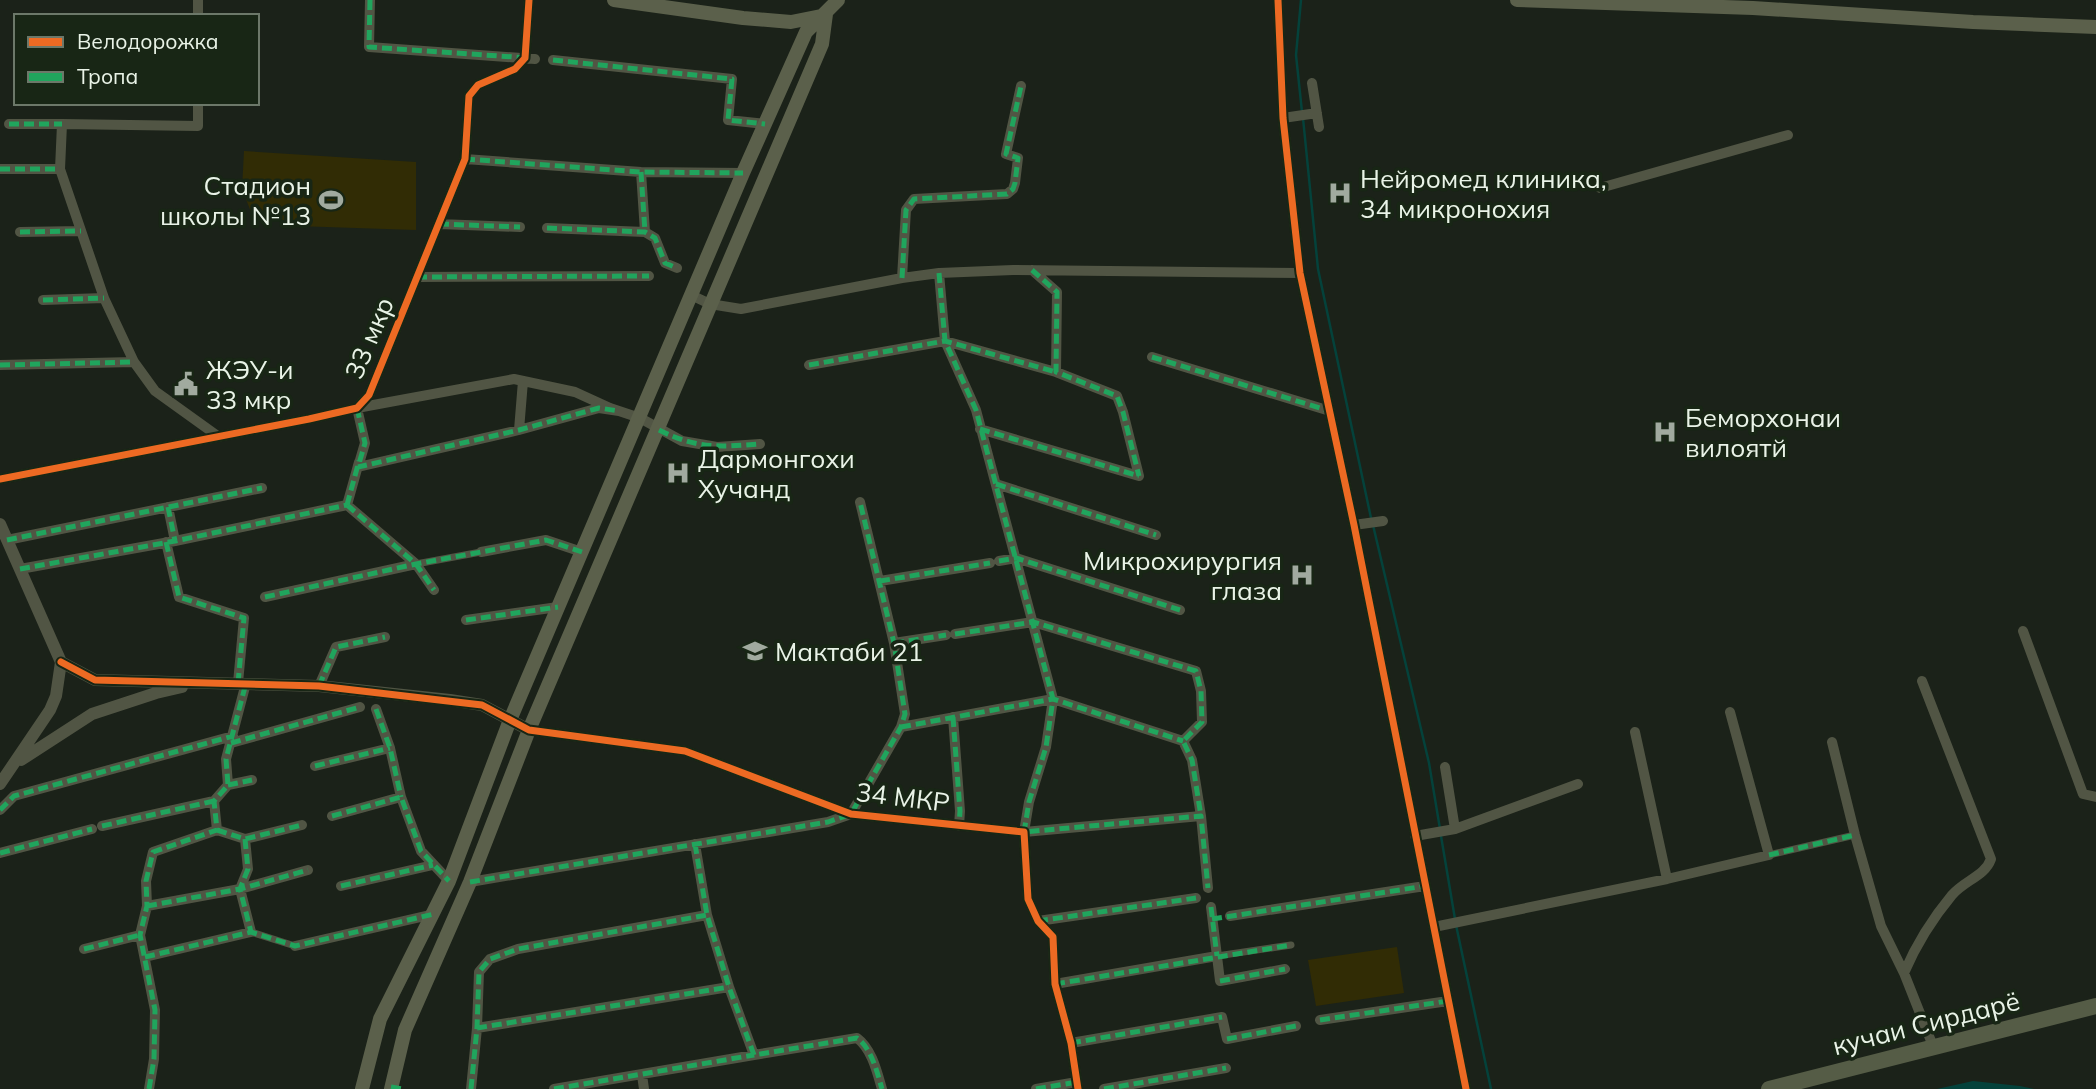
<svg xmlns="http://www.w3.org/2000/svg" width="2096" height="1089" font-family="Mulish,sans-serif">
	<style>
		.green { fill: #312c05 }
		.water { fill: #04423b }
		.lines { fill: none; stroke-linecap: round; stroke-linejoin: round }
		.stream { stroke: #04423b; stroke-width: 2.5 }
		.pedestrian { stroke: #515544; stroke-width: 7 }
		.minor { stroke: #515544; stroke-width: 10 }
		.tertiary { stroke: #515544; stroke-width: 12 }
		.secondary { stroke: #5b604b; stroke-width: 14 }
		.trunk { stroke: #555c46; stroke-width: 16 }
		.quiet { stroke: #20a55d; stroke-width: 5; stroke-dasharray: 10 5; stroke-linecap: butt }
		.cycleway-casing { stroke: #182615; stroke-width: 11 }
		.cycleway { stroke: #ed6a23; stroke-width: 7 }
		.labels { text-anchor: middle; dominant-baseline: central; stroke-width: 7; stroke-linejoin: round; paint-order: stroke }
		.poi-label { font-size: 26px; fill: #e9f3e7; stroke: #182615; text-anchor: start }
		.street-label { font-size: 26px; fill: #e9f3e7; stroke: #182615 }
	</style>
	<rect width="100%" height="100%" fill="#1b2219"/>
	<!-- green -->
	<path class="green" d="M244,151L416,162V230L296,226L251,212L242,189Z
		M1397,947L1404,993L1316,1006L1308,960Z"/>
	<!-- water -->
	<path class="water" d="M1973,1081L2020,1086L2034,1089H1937Z"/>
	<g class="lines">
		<!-- stream -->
		<path class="stream" d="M1301,0L1296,55L1302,112
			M1303,118L1318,269L1371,518
			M1373,525L1429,763L1440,829
			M1441,836L1455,919
			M1456,925L1491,1089"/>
		<!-- pedestrian -->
		<path class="pedestrian" d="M416,564L481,552
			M1769,855L1855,835
			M251,932L295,946
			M1217,956L1291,945"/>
		<!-- minor -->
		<path class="minor" d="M370,0L369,47L535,59
			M1278,0L1283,118L1300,273L1354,525L1466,1089
			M198,16V0
			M553,60L732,79L728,120L765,124
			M1312,83L1319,127
			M198,103V126L62,124L60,169L104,298L134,362L155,391L219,437
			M1283,118L1317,113
			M9,124H62
			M465,159L641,172L743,173
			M0,169H60
			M641,172L645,232
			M1600,188L1788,135
			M439,224L520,227
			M547,228L645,232L655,238L665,263L677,268
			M20,232L81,231
			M1032,270L1057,292L1056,372L1117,396L1123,412L1139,476
			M939,273L945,341L976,410L1053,699L1046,747L1029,802L1024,832L1201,816L1208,888
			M417,277L649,276
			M902,278L906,210L914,199L1007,194L1013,189L1015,183L1018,158L1006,154L1021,86
			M691,295L710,304L741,309L902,278L939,273L1013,270L1300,273
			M43,300L104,298
			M1152,357L1330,411
			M0,365L134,362
			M809,365L945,341L1056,372
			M619,411L599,408L519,430L358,467L365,443L357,408L514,379L575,392L610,408L640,418L682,441L717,447L760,444
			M980,429L1139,476
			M519,430L523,381
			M0,479L309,419L357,408L369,395L465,159L469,96L478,85L515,69L525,58L529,0
			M996,484L1156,535
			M347,505L416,564L434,590
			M347,505L359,462
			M168,507L175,541
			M1354,525L1383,521
			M7,540L262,488
			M166,542L179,597L244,618L238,683
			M481,552L546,540L582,552
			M999,561L1016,558L1180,610
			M20,569L175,541L347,505
			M880,581L990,563
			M265,597L416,564
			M466,620L558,607
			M2023,631L2083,794L2096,797
			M955,634L1033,622L1196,671L1201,691L1202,722L1183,741L1192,760L1201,816
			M894,643L946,635
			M319,686L336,647L385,637
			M376,709L390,748L401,797
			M953,717L960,811L959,826
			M901,727L1053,699L1183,741
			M529,730L685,751L851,814L1024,832L1028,899L1038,921L1053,937L1055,984L1071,1043L1078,1089
			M1832,742L1855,835L1881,926L1904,973L1933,1046
			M231,743L360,707
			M315,766L390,748
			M1445,767L1455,829
			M228,785L252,780
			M0,810L14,796L233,736
			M332,816L401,797L421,851L449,881
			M102,826L214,801
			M217,830L245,839L302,825
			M1415,836L1455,829L1578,784
			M695,844L707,915L729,987L754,1055L857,1038C872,1049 877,1072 882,1089
			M0,853L92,829
			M1667,879L1769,855L1730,712
			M470,882L828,822L851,814L901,727L905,714L894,643L860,502
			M341,886L433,865
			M147,906L240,889L308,870
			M1211,907L1220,981L1285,969
			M1230,916L1425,886
			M1038,921L1196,898
			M1434,927L1667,879L1635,732
			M295,946L434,914
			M84,949L140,935
			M145,957L251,932L240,889L248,869L245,839
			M1904,973C1916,945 1932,919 1952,895C1965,880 1985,876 1991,859L1922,681
			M1055,984L1217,956
			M1320,1020L1448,1001
			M477,1028L729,987
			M1071,1043L1222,1017L1227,1039L1296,1026
			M642,1075L644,1089
			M149,1089L154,1059L155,1010L140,935L147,906L146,881L153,852L217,830L214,801L228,785L226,759L246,683
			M471,1089L477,1028L479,972L490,959L518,949L707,915
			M554,1089L754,1055
			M1036,1089L1077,1082
			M1104,1089L1226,1068"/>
		<!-- tertiary -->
		<path class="tertiary" d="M0,524L61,662L56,696L50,710L0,784
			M61,662L95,680L319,686L450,700L482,705L529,730
			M21,760L92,714L156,693L182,687"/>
		<!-- secondary -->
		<path class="secondary" d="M614,0L743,18L791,22L821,16
			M1517,0L1753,8L1973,22L2096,27
			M362,1089L380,1019L449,881L510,720L743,173L806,32L838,0
			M391,1089L405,1030L470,882L529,730L822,44L826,14"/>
		<!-- trunk -->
		<path class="trunk" d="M1769,1089L2096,1006"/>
		<!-- quiet -->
		<path class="quiet" d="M370,0L369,47L528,58
			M553,60L732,79L728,120L765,124
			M9,124H62
			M465,159L641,172L743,173
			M0,169H60
			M641,172L645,232
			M439,224L520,227
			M547,228L645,232L655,238L665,263L677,268
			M20,232L81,231
			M1032,270L1057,292L1056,372L1117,396L1123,412L1139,476
			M939,273L945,341L976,410L1053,699L1046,747L1029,802L1024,832L1201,816L1208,888
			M417,277L649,276
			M902,278L906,210L914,199L1007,194L1013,189L1015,183L1018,158L1006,154L1021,86
			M43,300L104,298
			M1152,357L1330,411
			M0,365L134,362
			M809,365L945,341L1056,372
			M357,408L365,443L358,467L519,430L599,408L619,411
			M980,429L1139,476
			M659,430C697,449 718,447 760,444
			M996,484L1156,535
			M347,505L416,564L434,590
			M347,505L359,461
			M168,507L175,541
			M7,540L262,488
			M166,542L179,597L244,618L238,683
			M999,561L1016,558L1180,610
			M20,569L175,541L347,505
			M880,581L990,563
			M265,597L416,564L546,540L582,552
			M466,620L558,607
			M955,634L1033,622L1196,671L1201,691L1202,722L1183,741L1192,760L1201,816
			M894,643L946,635
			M319,686L336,647L385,637
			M376,709L390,748L401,797
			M953,717L960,811L959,826
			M901,727L1053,699L1183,741
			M231,743L360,707
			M315,766L390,748
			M228,785L252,780
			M0,810L14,796L233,736
			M332,816L401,797L421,851L449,881
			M102,826L214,801
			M217,830L245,839L302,825
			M245,839L248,869L240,889L251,932
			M695,844L707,915L729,987L754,1055L857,1038C872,1049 877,1072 882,1089
			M0,853L92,829
			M1769,855L1855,835
			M470,882L828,822L851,814L901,727L905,714L894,643L860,502
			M341,886L433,865
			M147,906L240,889L308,870
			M1211,907L1217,956
			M1212,919L1425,886
			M1038,921L1196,898
			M84,949L140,935
			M145,957L251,932L295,946L434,914
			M1220,981L1285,969
			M1055,984L1291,945
			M1320,1020L1448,1001
			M477,1028L729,987
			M1227,1039L1296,1026
			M1071,1043L1222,1017
			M391,1087L403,1089
			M149,1089L154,1059L155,1010L140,935L147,906L146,881L153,852L217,830L214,801L228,785L226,759L246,683
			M471,1089L477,1028L479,972L490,959L518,949L707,915
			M554,1089L754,1055
			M1036,1089L1077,1082
			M1104,1089L1226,1068"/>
		<!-- cycleway casing -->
		<g class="cycleway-casing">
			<path id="cycleway" d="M1278,0L1283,118L1300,273L1354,525L1466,1089
				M0,479L309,419L357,408L369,395L465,159L469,96L478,85L515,69L525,58L529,0
				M61,662L95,680L319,686L482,705L529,730L685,751L851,814L1024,832L1028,899L1038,921L1053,937L1055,984L1071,1043L1078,1089"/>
		</g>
		<!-- cycleway -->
		<use href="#cycleway" class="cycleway"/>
	</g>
	<!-- icons -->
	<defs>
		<g id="hospital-bare" transform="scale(1.89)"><path d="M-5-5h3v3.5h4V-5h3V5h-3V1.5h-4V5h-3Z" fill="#a1aa9f" stroke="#182615" stroke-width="2.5" paint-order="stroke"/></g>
		<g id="stadium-bare" transform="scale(1.89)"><path d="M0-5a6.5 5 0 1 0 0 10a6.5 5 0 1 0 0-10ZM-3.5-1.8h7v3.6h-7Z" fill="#a1aa9f" stroke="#182615" stroke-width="2.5" paint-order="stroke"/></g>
		<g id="civic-bare" transform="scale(1.89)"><path d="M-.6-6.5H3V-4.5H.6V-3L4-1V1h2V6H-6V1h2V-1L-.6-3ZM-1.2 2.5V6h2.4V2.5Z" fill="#a1aa9f" stroke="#182615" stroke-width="2.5" paint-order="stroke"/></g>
		<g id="school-bare" transform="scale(1.89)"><path d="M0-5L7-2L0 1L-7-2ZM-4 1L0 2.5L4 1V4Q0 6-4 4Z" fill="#a1aa9f" stroke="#182615" stroke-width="2.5" paint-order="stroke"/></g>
	</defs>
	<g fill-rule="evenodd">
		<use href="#hospital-bare" x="1340" y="193"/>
		<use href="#stadium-bare" x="331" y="200"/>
		<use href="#civic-bare" x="186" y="384"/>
		<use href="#hospital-bare" x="1665" y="432"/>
		<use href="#hospital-bare" x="678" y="473"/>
		<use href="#hospital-bare" x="1302" y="575"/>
		<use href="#school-bare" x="755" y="651"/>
	</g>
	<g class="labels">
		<!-- poi labels -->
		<g class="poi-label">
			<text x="1360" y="178">Нейромед клиника,<tspan x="1360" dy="30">34 микронохия</tspan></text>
			<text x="311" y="185" text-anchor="end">Стадион<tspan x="311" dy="30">школы №13</tspan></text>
			<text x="206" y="369">ЖЭУ-и<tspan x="206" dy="30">33 мкр</tspan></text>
			<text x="1685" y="417">Беморхонаи<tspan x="1685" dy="30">вилоятй</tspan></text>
			<text x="698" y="458">Дармонгохи<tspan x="698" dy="30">Хучанд</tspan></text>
			<text x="1282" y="560" text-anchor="end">Микрохирургия<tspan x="1282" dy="30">глаза</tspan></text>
			<text x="775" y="651">Мактаби 21</text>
		</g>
		<!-- street labels -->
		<g class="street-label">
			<text transform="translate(369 338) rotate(-67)">33 мкр</text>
			<text transform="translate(903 797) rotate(7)">34 МКР</text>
			<text transform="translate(1926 1023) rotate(-14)">кучаи Сирдарё</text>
		</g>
	</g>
	<!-- legend -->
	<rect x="14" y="14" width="245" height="91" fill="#182615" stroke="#6c7869" stroke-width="2"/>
	<rect x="28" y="37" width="35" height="10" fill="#ed6a23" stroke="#6c7869" stroke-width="2"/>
	<text x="77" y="49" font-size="21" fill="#e9f3e7">Велодорожка</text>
	<rect x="28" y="72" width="35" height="10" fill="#20a55d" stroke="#6c7869" stroke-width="2"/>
	<text x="77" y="84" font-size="21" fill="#e9f3e7">Тропа</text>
</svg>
